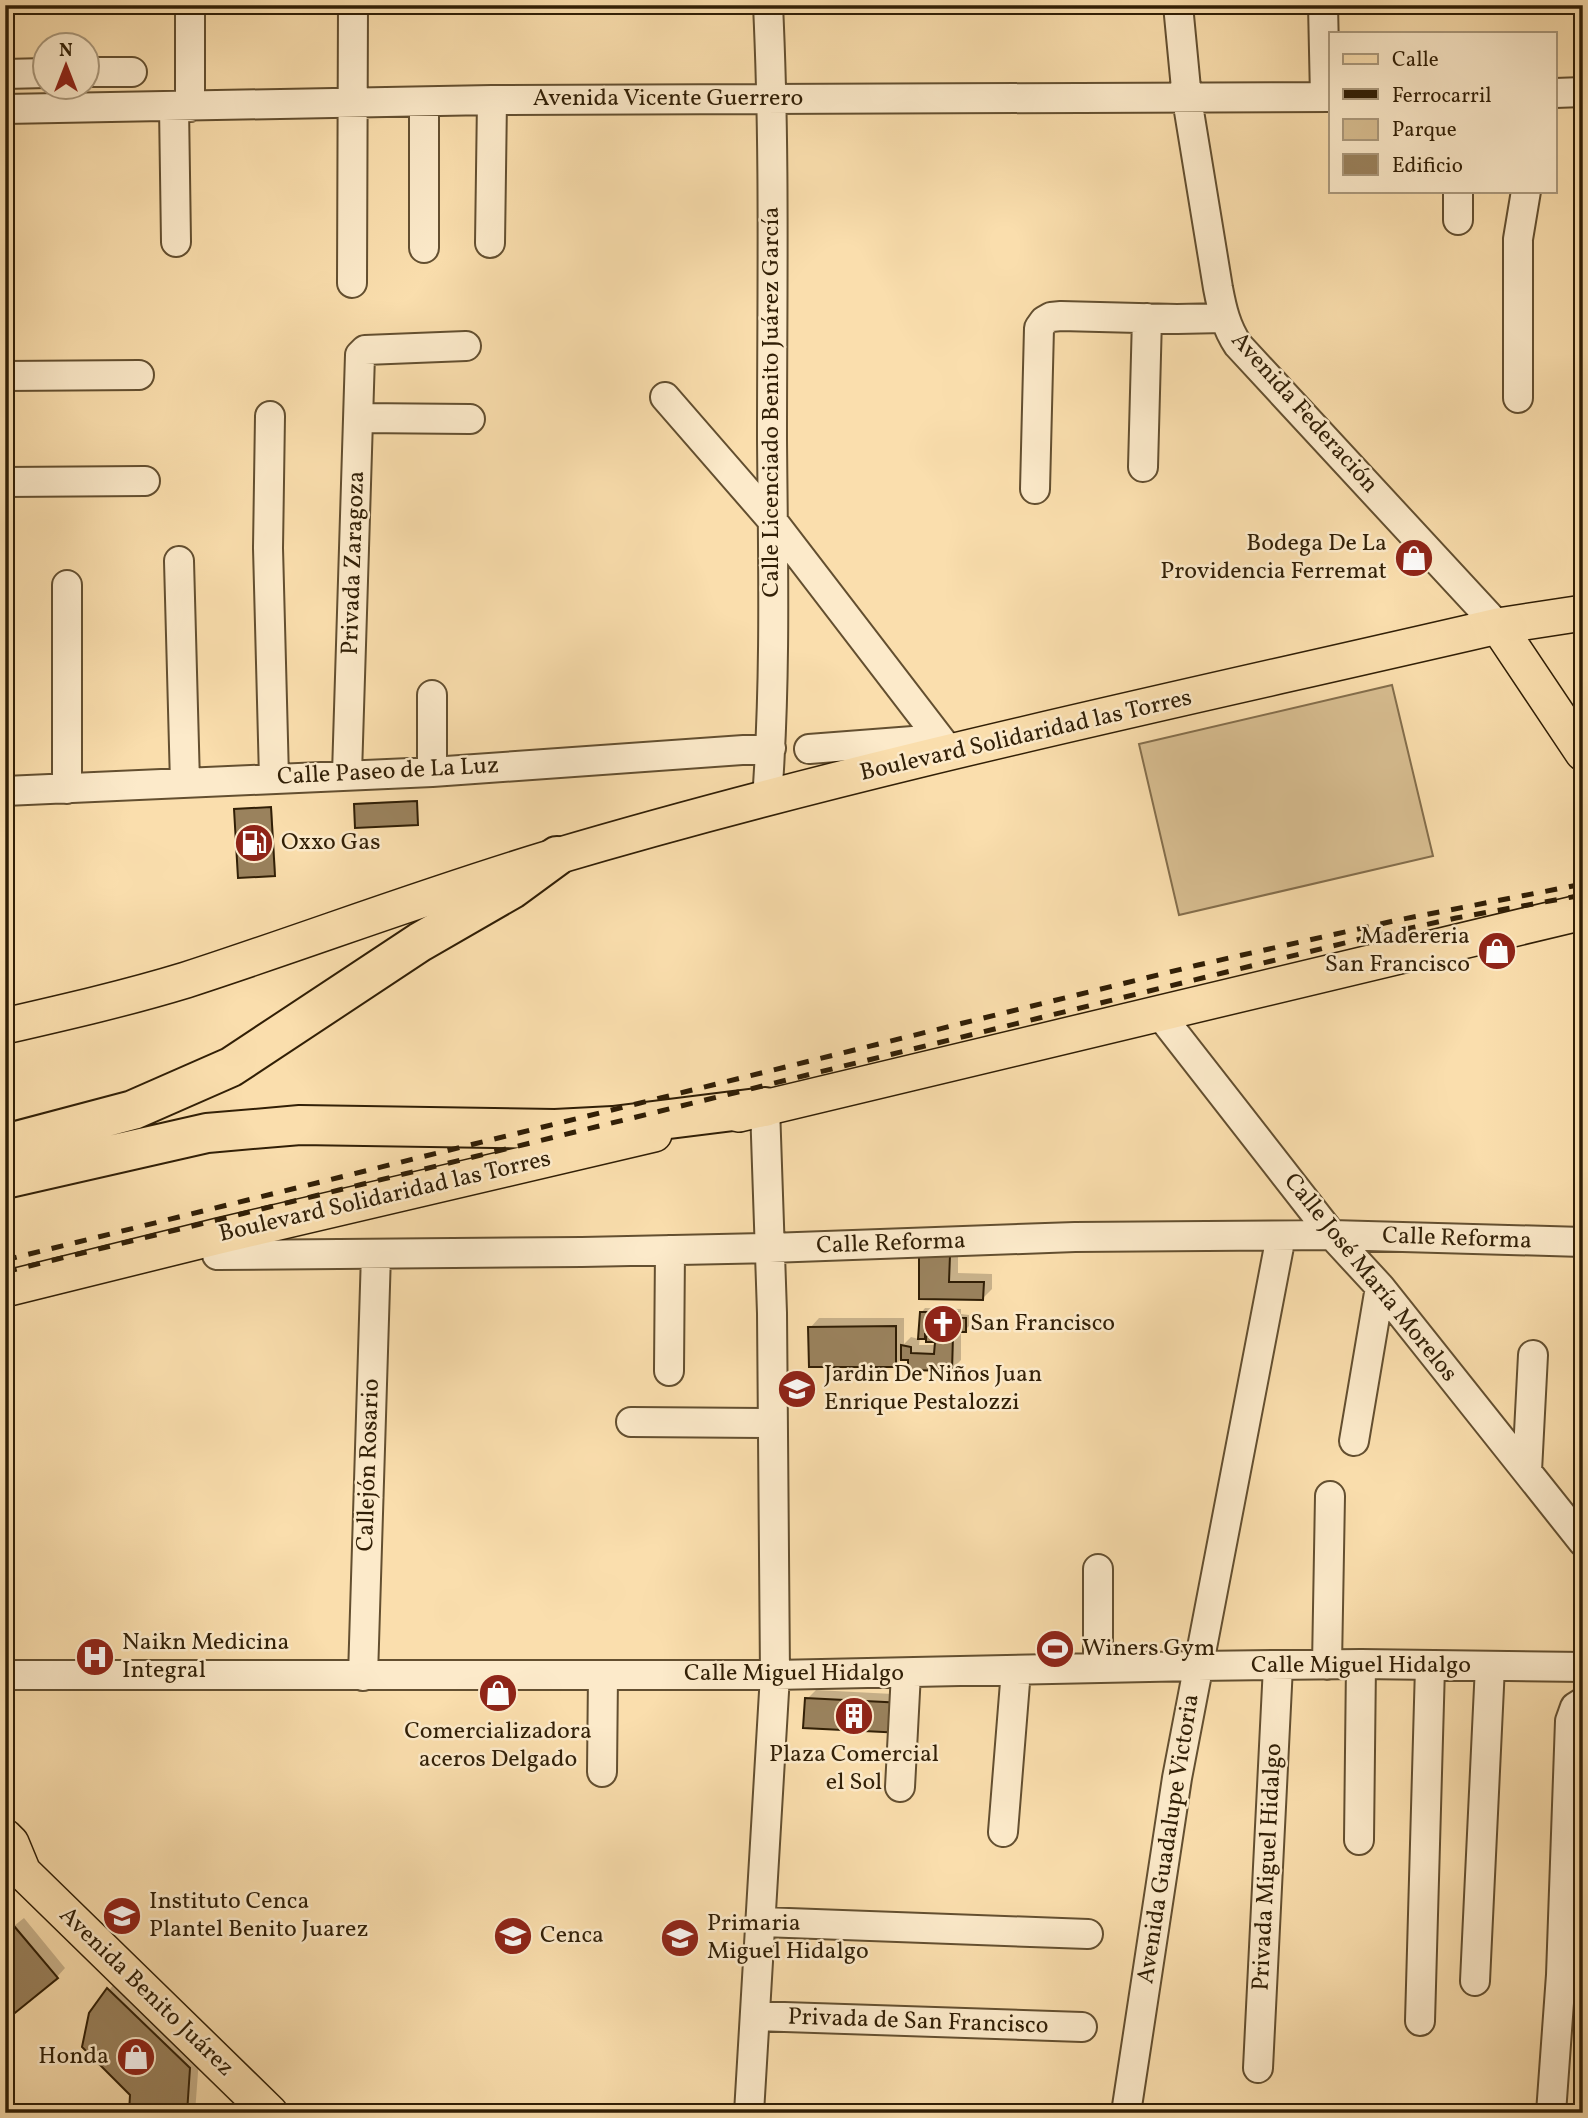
<svg xmlns="http://www.w3.org/2000/svg" width="1588" height="2118" font-family="Vollkorn,serif">
	<style>
		.green { fill: #d8be91; stroke: #846e4c; stroke-width: 2 }
		.shadow { fill: #0003; fill-rule: evenodd }
		.building { fill: #9a825d; stroke: #311f06; stroke-width: 2 }
		.lines { fill: none; stroke-linecap: round; stroke-linejoin: round }
		.minor-casing { stroke: #634f30; stroke-width: 32 }
		.major-casing { stroke: #311f06; stroke-width: 38 }
		.highway-casing { stroke: #311f06; stroke-width: 42 }
		.minor { stroke: #fceaca; stroke-width: 28 }
		.major { stroke: #fadead; stroke-width: 35 }
		.highway { stroke: #fadead; stroke-width: 38 }
		.rail { stroke: #311f06; stroke-width: 5; stroke-dasharray: 12 12; stroke-linecap: butt }
		.labels { text-anchor: middle; dominant-baseline: central; stroke-width: 5; stroke-linejoin: round; paint-order: stroke }
		.street-label { font-size: 24px; fill: #311f06; stroke: #fceaca }
		.poi-label { font-size: 24px; fill: #311f06; stroke: #fceaca; text-anchor: start }
	</style>
	<rect width="100%" height="100%" fill="#fadead"/>
	<filter id="stains"><feTurbulence type="fractalNoise" baseFrequency=".00286" numOctaves="4"/><feColorMatrix values="0 0 0 0 .2 0 0 0 0 .09 0 0 0 0 .02 0 0 0 .5 -.17"/></filter>
	<radialGradient id="worn" r=".72"><stop offset=".6" stop-color="#630" stop-opacity="0"/><stop offset="1" stop-color="#630" stop-opacity=".3"/></radialGradient>
	<!-- green -->
	<path class="green" d="M1392,685L1433,856L1179,915L1139,744Z"/>
	<!-- shadow -->
	<path class="shadow" d="M417,800V823L356,805L358,803Z
		M272,807L276,873L274,875L236,810Z
		M958,1247V1273L992,1274V1289L983,1298H920L921,1256Z
		M925,1308L961,1309V1314L969,1315V1326L965,1330H961V1360L952,1369L910,1358H902L895,1365L810,1328L819,1318H904V1344L911,1337L919,1339L921,1313ZM928,1333V1340H936V1345H919L920,1337H924Z
		M816,1690L912,1695L911,1722L807,1699Z
		M24,1918L65,1968L57,1977L5,1933Z
		M117,1980L199,2059L195,2113H131L132,2094L91,2014Z"/>
	<!-- building -->
	<path class="building" d="M417,801L418,825L355,828L354,804Z
		M271,807L275,876L238,878L234,809Z
		M919,1255H950L949,1282H984L983,1300L919,1299Z
		M920,1312H958V1318H966V1332H956V1334H925V1339H918Z
		M896,1326V1367H809L808,1327Z
		M926,1336H953L952,1371L908,1370V1360H901V1345L911,1347V1353L934,1354L935,1342H926Z
		M805,1698L904,1703L903,1733L803,1728Z
		M14,1926L58,1978L5,2021V1933Z
		M107,1988L190,2068L187,2113H129L130,2095L82,2047L89,2013Z"/>
	<g class="lines">
		<!-- minor casing -->
		<g class="minor-casing">
			<path id="minor" d="M190,5V107
				M1178,5L1187,99L1218,288C1222,309 1226,327 1238,345L1498,626
				M1323,5L1325,97
				M88,72H132
				M5,74L46,73
				M1555,93L1583,92
				M174,107L176,242
				M5,109L492,100L1331,97
				M1458,191V220
				M490,243L492,100
				M424,248V102
				M352,283L353,5
				M5,376L139,375
				M665,397L772,520L950,752
				M1518,398V239L1526,191
				M270,416L268,548L274,778
				M359,418L470,419
				M1143,467L1147,318
				M5,482L145,481
				M1035,489L1039,328L1044,321L1051,317L1061,316L1177,319L1224,318
				M179,561L185,783
				M67,585V789
				M432,695V772
				M809,749L939,739
				M347,774L360,355L365,350L466,346
				M5,791L432,772L771,748
				M767,799C776,680 773,559 772,439C772,295 775,150 768,5
				M1158,1012L1332,1235L1380,1287L1583,1542
				M219,1236L217,1255L582,1252L770,1248L1075,1237L1332,1235L1583,1242
				M669,1371L670,1250
				M631,1422L772,1423
				M1354,1441L1380,1287
				M1527,1471L1533,1355
				M1327,1665L1330,1496
				M1098,1668V1569
				M5,1675H775L1197,1666L1361,1664L1583,1667
				M363,1676L376,1254
				M602,1772L603,1675
				M900,1787L906,1673
				M1003,1832L1016,1670
				M1359,1840L1361,1664
				M760,1922L1088,1934
				M1475,1981L1490,1666
				M755,2016L1082,2027
				M1420,2021L1430,1667
				M1258,2068L1278,1666
				M749,2113L775,1675L772,1313L765,1107
				M1126,2113L1177,1778L1281,1236
				M1551,2113L1561,1975L1570,1721L1575,1707L1583,1702"/>
		</g>
		<!-- major casing -->
		<g class="major-casing">
			<path id="major" d="M1498,626L1583,753
				M5,1026C66,1012 127,998 186,980C309,940 430,894 554,857C865,765 1183,699 1498,626L1583,613
				M739,1114L1583,912
				M5,1289L219,1236L654,1134
				M5,1837L11,1843L23,1872
				M5,1866L23,1872L270,2113"/>
		</g>
		<!-- highway casing -->
		<g class="highway-casing">
			<path id="highway" d="M5,1144L133,1110L231,1067L420,942L512,889L557,856
				M5,1179L207,1133L300,1125L555,1129L613,1126L765,1107"/>
		</g>
		<!-- minor -->
		<use href="#minor" class="minor"/>
		<!-- major -->
		<use href="#major" class="major"/>
		<!-- highway -->
		<use href="#highway" class="highway"/>
		<!-- rail -->
		<path class="rail" d="M5,1260L1198,965L1398,920L1583,884
			M5,1272L1361,939L1456,918L1583,895"/>
	</g>
	<!-- icons -->
	<defs>
		<g id="shop-disc" transform="scale(2.0125)"><circle r="9.5" fill="#8f2418" stroke="#fceaca"/><path d="M-5-2.5h2.3a2.7 3.5 0 0 1 5.4 0H5L5.5 6h-11ZM-1.5-2.5h3a1.5 2.3 0 0 0-3 0Z" fill="#fff"/></g>
		<g id="fuel-disc" transform="scale(2.0125)"><circle r="9.5" fill="#8f2418" stroke="#fceaca"/><path d="M-5.5-6h7V0h2V4h1.3V-2.5L3-4.5l.8-.8L6-3V5H2.5V1h-1V6h-7ZM-4.2-4.7v3.2H.2V-4.7Z" fill="#fff"/></g>
		<g id="church-disc" transform="scale(2.0125)"><circle r="9.5" fill="#8f2418" stroke="#fceaca"/><path d="M-1.2-6h2.4v3.5h3.3v2.4h-3.3V6h-2.4V-.1h-3.3v-2.4h3.3Z" fill="#fff"/></g>
		<g id="school-disc" transform="scale(2.0125)"><circle r="9.5" fill="#8f2418" stroke="#fceaca"/><path d="M0-5L7-2L0 1L-7-2ZM-4 1L0 2.5L4 1V4Q0 6-4 4Z" fill="#fff"/></g>
		<g id="stadium-disc" transform="scale(2.0125)"><circle r="9.5" fill="#8f2418" stroke="#fceaca"/><path d="M0-5a6.5 5 0 1 0 0 10a6.5 5 0 1 0 0-10ZM-3.5-1.8h7v3.6h-7Z" fill="#fff"/></g>
		<g id="hospital-disc" transform="scale(2.0125)"><circle r="9.5" fill="#8f2418" stroke="#fceaca"/><path d="M-5-5h3v3.5h4V-5h3V5h-3V1.5h-4V5h-3Z" fill="#fff"/></g>
		<g id="building-disc" transform="scale(2.0125)"><circle r="9.5" fill="#8f2418" stroke="#fceaca"/><path d="M-4-6H4V6H1V3H-1V6H-4ZM-2.5-4.3h1.7v1.8h-1.7ZM.8-4.3h1.7v1.8H.8ZM-2.5-1h1.7V.8h-1.7ZM.8-1h1.7V.8H.8Z" fill="#fff"/></g>
	</defs>
	<g fill-rule="evenodd">
		<use href="#shop-disc" x="1414" y="558"/>
		<use href="#fuel-disc" x="254" y="843"/>
		<use href="#shop-disc" x="1497" y="951"/>
		<use href="#church-disc" x="943" y="1324"/>
		<use href="#school-disc" x="797" y="1389"/>
		<use href="#stadium-disc" x="1055" y="1649"/>
		<use href="#hospital-disc" x="95" y="1657"/>
		<use href="#shop-disc" x="498" y="1693"/>
		<use href="#building-disc" x="854" y="1716"/>
		<use href="#school-disc" x="122" y="1916"/>
		<use href="#school-disc" x="513" y="1936"/>
		<use href="#school-disc" x="680" y="1938"/>
		<use href="#shop-disc" x="136" y="2057"/>
	</g>
	<g class="labels">
		<!-- street labels -->
		<g class="street-label">
			<text x="668" y="99">Avenida Vicente Guerrero</text>
			<text transform="translate(772 402) rotate(-90)">Calle Licenciado Benito Juárez García</text>
			<text transform="translate(1304 413) rotate(48)">Avenida Federación</text>
			<text transform="translate(354 563) rotate(-88)">Privada Zaragoza</text>
			<text transform="translate(1026 736) rotate(-13)">Boulevard Solidaridad las Torres</text>
			<text transform="translate(388 772) rotate(-3)">Calle Paseo de La Luz</text>
			<text transform="translate(385 1197) rotate(-13)">Boulevard Solidaridad las Torres</text>
			<text transform="translate(1457 1239) rotate(2)">Calle Reforma</text>
			<text transform="translate(891 1244) rotate(-2)">Calle Reforma</text>
			<text transform="translate(1370 1278) rotate(51)">Calle José María Morelos</text>
			<text transform="translate(369 1465) rotate(-88)">Callejón Rosario</text>
			<text x="1361" y="1666">Calle Miguel Hidalgo</text>
			<text x="794" y="1674">Calle Miguel Hidalgo</text>
			<text transform="translate(1169 1839) rotate(-81)">Avenida Guadalupe Victoria</text>
			<text transform="translate(1268 1867) rotate(-87)">Privada Miguel Hidalgo</text>
			<text transform="translate(146 1992) rotate(44)">Avenida Benito Juárez</text>
			<text transform="translate(918 2022) rotate(2)">Privada de San Francisco</text>
		</g>
		<!-- poi labels -->
		<g class="poi-label">
			<text x="1387" y="544" text-anchor="end">Bodega De La<tspan x="1387" dy="28">Providencia Ferremat</tspan></text>
			<text x="281" y="843">Oxxo Gas</text>
			<text x="1470" y="937" text-anchor="end">Madereria<tspan x="1470" dy="28">San Francisco</tspan></text>
			<text x="970" y="1324">San Francisco</text>
			<text x="824" y="1375">Jardin De Niños Juan<tspan x="824" dy="28">Enrique Pestalozzi</tspan></text>
			<text x="122" y="1643">Naikn Medicina<tspan x="122" dy="28">Integral</tspan></text>
			<text x="1082" y="1649">Winers Gym</text>
			<text x="498" y="1732" text-anchor="middle">Comercializadora<tspan x="498" dy="28">aceros Delgado</tspan></text>
			<text x="854" y="1755" text-anchor="middle">Plaza Comercial<tspan x="854" dy="28">el Sol</tspan></text>
			<text x="149" y="1902">Instituto Cenca<tspan x="149" dy="28">Plantel Benito Juarez</tspan></text>
			<text x="707" y="1924">Primaria<tspan x="707" dy="28">Miguel Hidalgo</tspan></text>
			<text x="540" y="1936">Cenca</text>
			<text x="109" y="2057" text-anchor="end">Honda</text>
		</g>
	</g>
	<!-- margin -->
	<rect width="1588" height="2118" fill="none" stroke="#fadead" stroke-width="28"/>
	<rect x="7" y="7" width="1574" height="2104" fill="none" stroke="#311f06" stroke-width="3.5"/>
	<rect x="14" y="14" width="1560" height="2090" fill="none" stroke="#311f06" stroke-width="2"/>
	<!-- legend -->
	<rect x="1329" y="32" width="228" height="161" fill="#fceaca" stroke="#ab997c" stroke-width="2"/>
	<rect x="1343" y="54" width="35" height="10" fill="#fadead" stroke="#ab997c" stroke-width="2"/>
	<text x="1392" y="66" font-size="21" fill="#311f06">Calle</text>
	<rect x="1343" y="89" width="35" height="10" fill="#311f06" stroke="#ab997c" stroke-width="2"/>
	<text x="1392" y="102" font-size="21" fill="#311f06">Ferrocarril</text>
	<rect x="1343" y="119" width="35" height="21" fill="#d8be91" stroke="#ab997c" stroke-width="2"/>
	<text x="1392" y="136" font-size="21" fill="#311f06">Parque</text>
	<rect x="1343" y="154" width="35" height="21" fill="#9a825d" stroke="#ab997c" stroke-width="2"/>
	<text x="1392" y="172" font-size="21" fill="#311f06">Edificio</text>
	<!-- north arrow -->
	<g transform="translate(66 66)"><circle r="33" fill="#fceaca" stroke="#ab997c" stroke-width="2"/>
	<path d="M0-5L12 26L0 18L-12 26Z" fill="#8f2418"/>
	<text y="-10" font-size="19" font-weight="bold" text-anchor="middle" fill="#311f06">N</text>
	</g>
	<rect width="100%" height="100%" filter="url(#stains)"/>
	<rect width="100%" height="100%" fill="url(#worn)"/>
</svg>
